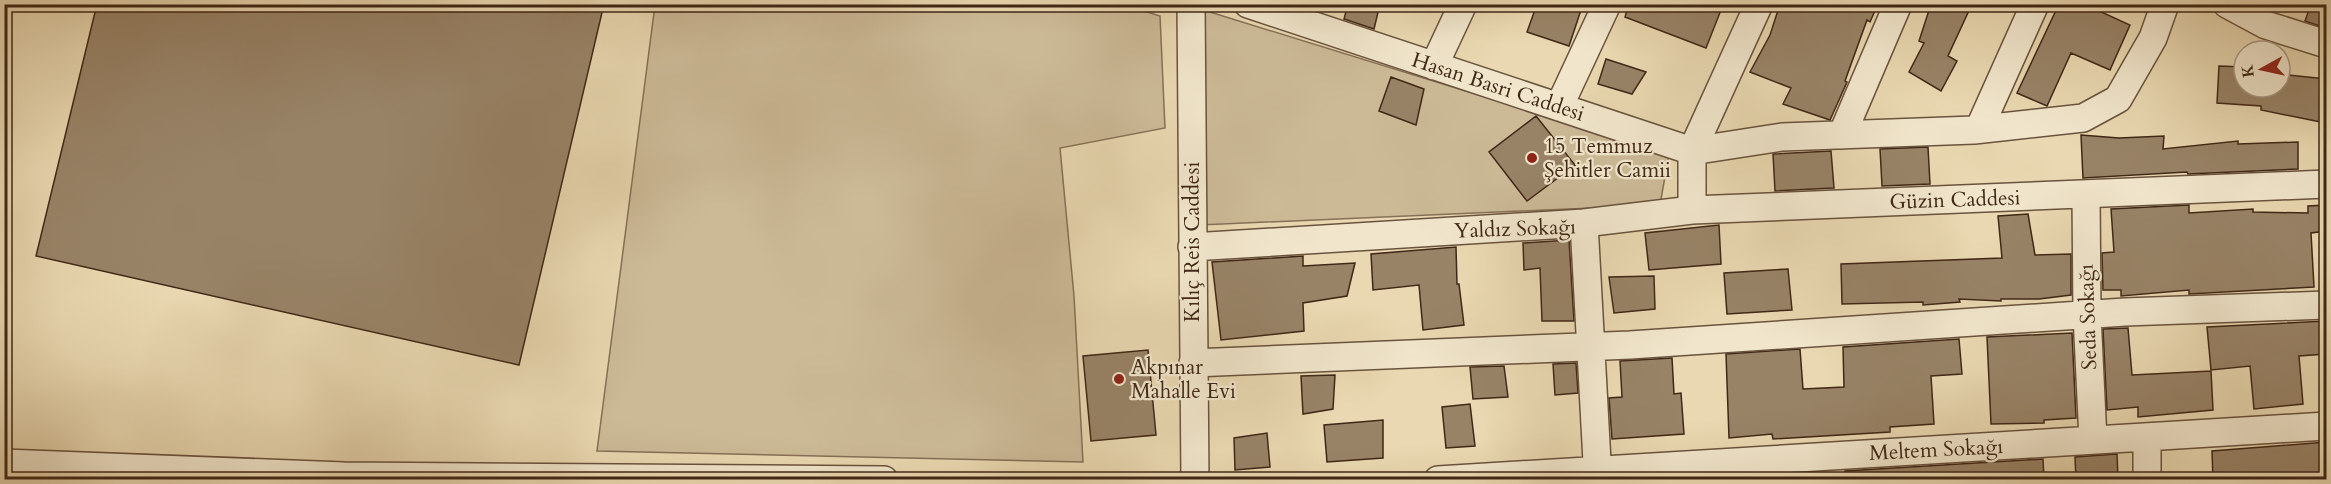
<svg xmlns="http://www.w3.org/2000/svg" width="2331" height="484" font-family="Cardo,serif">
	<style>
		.green { fill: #ccba97; stroke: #867057; stroke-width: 1.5 }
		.building { fill: #988367; stroke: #402717; stroke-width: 1.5 }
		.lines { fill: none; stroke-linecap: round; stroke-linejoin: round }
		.minor-casing { stroke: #6a533e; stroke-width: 30 }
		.minor { stroke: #f1e6cc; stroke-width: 27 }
		.poi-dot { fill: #8f2418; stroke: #f1e6cc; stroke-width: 2 }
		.labels { text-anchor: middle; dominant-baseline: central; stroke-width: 4.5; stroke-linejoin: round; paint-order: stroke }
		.street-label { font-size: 21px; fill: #402717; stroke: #f1e6cc }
		.poi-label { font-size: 21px; fill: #402717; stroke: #f1e6cc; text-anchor: start }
	</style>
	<rect width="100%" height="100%" fill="#e9d8b1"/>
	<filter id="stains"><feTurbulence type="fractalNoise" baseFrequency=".00333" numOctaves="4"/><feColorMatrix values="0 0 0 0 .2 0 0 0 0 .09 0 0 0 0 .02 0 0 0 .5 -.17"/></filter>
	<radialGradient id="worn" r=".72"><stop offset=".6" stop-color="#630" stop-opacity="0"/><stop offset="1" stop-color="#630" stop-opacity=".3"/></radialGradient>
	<!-- green -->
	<path class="green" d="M1125,5L1160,16L1165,128L1060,148L1074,296L1083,462L597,451L655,5Z
		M1197,8L1669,154L1660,205L1200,225Z"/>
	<!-- building -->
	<path class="building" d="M97,4H604L519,365L36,256Z
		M1348,4H1380L1374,29L1344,19Z
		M1537,4H1583L1569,46L1527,32Z
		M1629,4H1707L1721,10L1706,48L1625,17Z
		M1780,4H1878L1870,22L1867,20L1845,81L1847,82L1830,120L1783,104L1791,88L1750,72L1770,35Z
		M1931,4H1972L1948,56L1957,61L1941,91L1909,72L1924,43L1919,41Z
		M2059,4H2084L2130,25L2110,70L2071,53L2047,106L2017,93Z
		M2311,4H2326V28L2305,21Z
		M1606,59L1646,72L1632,94L1598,84Z
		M2219,66L2244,67V87H2280V74L2326,79V123L2261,110V106L2217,103Z
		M1391,77L1424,89L1416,125L1379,111Z
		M1536,116L1575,165L1527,201L1489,152Z
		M2081,135L2119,138L2164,136L2163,149L2238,141V144L2298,142V169L2188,174L2187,172L2083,178Z
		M1928,147L1930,184L1882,186L1880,149Z
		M1831,151L1834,188L1775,191L1773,154Z
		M2189,205V213L2253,209V212L2308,213V206L2326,205V231L2311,233L2314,287L2189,294V290L2121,296V290H2103L2102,253L2114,252L2111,209Z
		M2028,214L2035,255L2071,254V295L2039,299H2001V301L1959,299L1960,302L1923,305V302L1842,304L1841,264L2002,258L1998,216Z
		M1719,225L1721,264L1649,270L1645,233Z
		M1569,240L1574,321H1542L1540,268L1524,270L1523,243Z
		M1456,247L1457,284H1459L1464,325L1423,330L1419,285L1373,290L1371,254Z
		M1303,256V266L1355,263L1347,296L1303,303L1304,331L1221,340L1212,262Z
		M1788,269L1792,310L1727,314L1724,273Z
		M1654,276L1655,309L1614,313L1609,277Z
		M2326,321V354L2299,356L2303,404L2254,409L2250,366L2211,370L2207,327Z
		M2128,328L2132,375L2211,371L2213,410L2138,417V407L2107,410L2103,329Z
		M2072,333L2076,418L2044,420V423L1991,424L1987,337Z
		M1959,339L1962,374L1931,376L1934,424L1890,427V432L1773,439L1772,434L1729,438L1726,354L1800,349L1803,389L1844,387L1843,347Z
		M1148,350L1156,435L1091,441L1083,356Z
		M1672,358L1674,394L1681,393L1684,434L1612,439L1609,398L1622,397L1620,361Z
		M1576,363L1578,393L1555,395L1553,364Z
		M1504,366L1508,397L1473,399L1470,367Z
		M1335,375L1333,409L1303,414L1301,376Z
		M1470,404L1475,446L1446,448L1442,407Z
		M1383,420V458L1327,462L1324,425Z
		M1267,433L1270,467L1235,470L1234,438Z
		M2326,442V480H2213L2212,451Z
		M2117,454L2118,480H2076L2075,457Z
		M2043,459L2044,480H1845V471Z"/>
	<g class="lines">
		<!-- minor casing -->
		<g class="minor-casing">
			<path id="minor" d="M1191,4L1195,480
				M1248,4L1692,151V210
				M1759,4L1692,151L1782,137L1974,130L2083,118L2118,99L2153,38L2165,4
				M2227,4L2266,25L2326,44
				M1434,66L1463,4
				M1559,107L1607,4
				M1979,129L2035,4
				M1842,135L1898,4
				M2086,194L2087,315L2093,440
				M1584,223L1692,210L2326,184
				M1192,247L1584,223L1598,480
				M1193,363L1630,345L2125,312L2326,305
				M4,463L344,476L884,480
				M1438,480L2326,426
				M2147,480V437"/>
		</g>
		<!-- minor -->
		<use href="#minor" class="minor"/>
	</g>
	<!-- markers -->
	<g class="poi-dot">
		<circle cx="1532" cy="158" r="6"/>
		<circle cx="1119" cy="379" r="6"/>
	</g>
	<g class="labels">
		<!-- street labels -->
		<g class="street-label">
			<text transform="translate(1498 87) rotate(18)">Hasan Basri Caddesi</text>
			<text transform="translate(1955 200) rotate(-2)">Güzin Caddesi</text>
			<text transform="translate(1515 229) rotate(-2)">Yaldız Sokağı</text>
			<text transform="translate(1192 242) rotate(-90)">Kılıç Reis Caddesi</text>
			<text transform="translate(2088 317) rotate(-92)">Seda Sokağı</text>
			<text transform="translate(1936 450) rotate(-3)">Meltem Sokağı</text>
		</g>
		<!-- poi labels -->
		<g class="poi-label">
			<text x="1544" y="146">15 Temmuz<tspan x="1544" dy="24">Şehitler Camii</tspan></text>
			<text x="1131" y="367">Akpınar<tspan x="1131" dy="24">Mahalle Evi</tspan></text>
		</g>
	</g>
	<!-- margin -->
	<rect width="2331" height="484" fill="none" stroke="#e9d8b1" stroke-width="24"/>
	<rect x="6" y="6" width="2319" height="472" fill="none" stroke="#402717" stroke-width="3"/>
	<rect x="12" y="12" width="2307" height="460" fill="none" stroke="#402717" stroke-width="1.5"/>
	<!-- north arrow -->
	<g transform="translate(2262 69) rotate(262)"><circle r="28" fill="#f1e6cc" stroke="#aa9a84" stroke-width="1.5"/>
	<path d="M0-4.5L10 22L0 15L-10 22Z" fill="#8f2418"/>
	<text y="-9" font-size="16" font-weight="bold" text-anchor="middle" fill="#402717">K</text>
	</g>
	<rect width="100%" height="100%" filter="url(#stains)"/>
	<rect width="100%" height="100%" fill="url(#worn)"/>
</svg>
